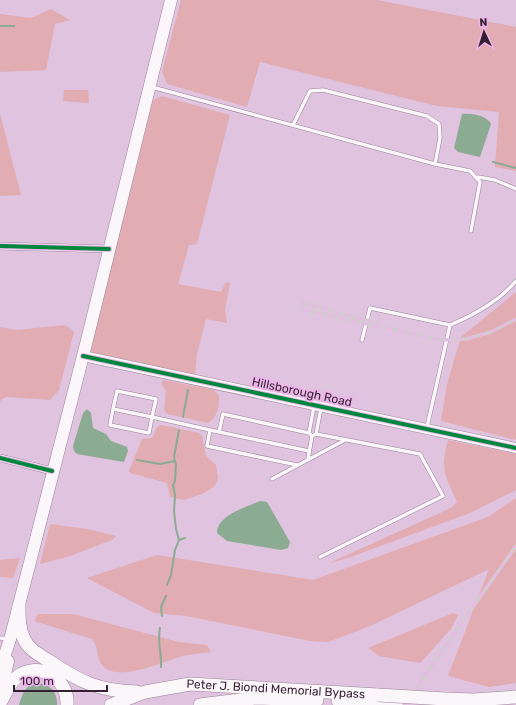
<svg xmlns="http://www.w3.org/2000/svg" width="516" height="705" font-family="Rubik,sans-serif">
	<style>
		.green { fill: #e1acb2 }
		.water { fill: #8bab92 }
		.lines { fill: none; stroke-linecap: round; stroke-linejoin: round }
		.stream { stroke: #8bab92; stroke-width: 2 }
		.lane-casing { stroke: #9a8499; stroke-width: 4.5 }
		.street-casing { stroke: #9a8499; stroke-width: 8 }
		.secondary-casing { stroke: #9a8499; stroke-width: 11 }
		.primary-casing { stroke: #9a8499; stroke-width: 13 }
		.highway-casing { stroke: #9a8499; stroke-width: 14 }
		.lane { stroke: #faf6fa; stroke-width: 3.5 }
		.street { stroke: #faf6fa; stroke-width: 7 }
		.secondary { stroke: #faf6fa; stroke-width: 10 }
		.primary { stroke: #faf6fa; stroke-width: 12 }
		.highway { stroke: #faf6fa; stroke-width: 13 }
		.rail-casing { stroke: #d3cad2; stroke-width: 3.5 }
		.rail { stroke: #edb6e9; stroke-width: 2; stroke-dasharray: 6; stroke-linecap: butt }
		.highway-bridge-casing { stroke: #9a8499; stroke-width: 14; stroke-linecap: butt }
		.highway-bridge { stroke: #faf6fa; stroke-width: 13 }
		.cycleway-casing { stroke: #edb6e9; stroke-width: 6 }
		.cycleway { stroke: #00873e; stroke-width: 4 }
		.labels { text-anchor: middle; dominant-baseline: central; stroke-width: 4; stroke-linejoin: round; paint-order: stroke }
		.street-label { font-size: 12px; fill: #341f33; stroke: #edb6e9 }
	</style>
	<rect width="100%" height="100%" fill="#e0c3de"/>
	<!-- green -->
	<path class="green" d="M181,0H377L516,27V171L495,167L499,112L437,106L260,62L247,107L167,84L162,72Z
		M51,9L70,20L55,24L46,70L0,72V14L31,18Z
		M64,90H88L89,103L63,101Z
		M162,96L230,115L197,244L189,245L178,284L221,292L226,282L230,283L225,310L227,323L206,319L197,354L195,375L90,352L153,100Z
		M0,114L21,195L0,196Z
		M516,292V440L441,421L447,384L461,337Z
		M65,325L74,332L59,390L50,400L6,397L0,401V327L16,330Z
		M163,380L214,390L219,395C219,405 218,418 208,423L167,414L164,410L166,391L161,384Z
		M161,425L199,433L202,436L206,456L216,465L218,478L214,487L202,494L184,500L170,497L167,483L130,473L129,471L142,439L152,438L157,427Z
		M448,440L516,454V490L470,513L348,558L329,563L451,508L457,502C445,474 440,471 448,440Z
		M516,498V683L489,687L448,676L489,569L368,627L328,642L310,641L186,616L154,613L87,578L157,555L313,580L488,517Z
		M50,524L87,529L116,536L112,540L70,556L40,564Z
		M20,558L13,578L0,577V560Z
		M453,613L458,615L451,629L420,663L379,656L368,648Z
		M38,614H73L179,642L207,645L211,652C202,653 192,654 183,656C165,661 118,683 103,666C95,658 100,648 92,639L34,621Z"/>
	<!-- water -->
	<path class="water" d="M462,114C470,113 487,115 491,124L480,157L458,152L454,148Z
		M87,409L91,413L93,428L106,434L111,441L127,447L128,451L124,462L77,454L74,451L73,446L83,413Z
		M260,501L267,502L290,542L288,548L281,550L227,541L217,533C217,515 247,507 260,501Z
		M35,683C49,682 58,692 57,705H19C22,695 24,687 35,683Z"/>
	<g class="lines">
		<!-- stream -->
		<path class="stream" d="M0,26H14
			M493,162L516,168
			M183,417L188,390
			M137,460L160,464L175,461
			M179,540L185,538
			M167,585L171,575L175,550L179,540L176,529L174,511L175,495L173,485L175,481L176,465L174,457L179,430
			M162,616L161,607L166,596
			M160,628C157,642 162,654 161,667"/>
		<!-- lane casing -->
		<g class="lane-casing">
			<path id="lane" d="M152,87L435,164L470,171L480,182L471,231
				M293,125L310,91L323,90L427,116L439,124L440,138L435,164
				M478,177L495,180L516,189
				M450,325C474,315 499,301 516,281
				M362,340L370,308L450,325L427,427
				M117,391L156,399L152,417L113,409Z
				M113,409L110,425L149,433L152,417L219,432
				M210,430L207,446L297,465
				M309,433L314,406
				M316,434L321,408
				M309,451L219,432L223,414L309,433L312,436L316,434L420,454L443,496L320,557
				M308,459L312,436
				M272,479L345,440
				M0,638L9,639"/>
		</g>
		<!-- street casing -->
		<g class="street-casing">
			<path id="street" d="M0,246L109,249
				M0,458L52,471"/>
		</g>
		<!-- secondary casing -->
		<g class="secondary-casing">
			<path id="secondary" d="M83,356L516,448"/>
		</g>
		<!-- primary casing -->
		<g class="primary-casing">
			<path id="primary" d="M0,670L11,636L85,348L171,0
				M0,696L8,661"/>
		</g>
		<!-- highway casing -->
		<g class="highway-casing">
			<g id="highway">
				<path d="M19,606C19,617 19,629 24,639C29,650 40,655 49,661C80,682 99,691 137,692"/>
				<path d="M445,699L474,700L516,697"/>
				<path d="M338,701L397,705"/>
				<path d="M0,703C5,695 9,683 17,677C39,660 69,679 67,705"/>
				<path id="s1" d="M111,705L145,692L190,684L378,695"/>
				<path d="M200,705L256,698L317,700"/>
			</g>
		</g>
		<!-- lane -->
		<use href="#lane" class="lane"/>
		<!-- street -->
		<use href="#street" class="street"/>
		<!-- secondary -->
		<use href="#secondary" class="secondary"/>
		<!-- primary -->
		<use href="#primary" class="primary"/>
		<!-- highway -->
		<use href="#highway" class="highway"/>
		<!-- rail casing -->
		<g class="rail-casing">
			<path id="rail" d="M305,304L302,303L370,321
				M304,310L440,340L466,339L491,332L516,319
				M404,705L516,546"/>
		</g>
		<!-- rail -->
		<use href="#rail" class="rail"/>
		<!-- highway-bridge casing -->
		<g class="highway-bridge-casing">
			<path id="highway-bridge" d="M378,695L445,699"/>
		</g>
		<!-- highway-bridge -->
		<use href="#highway-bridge" class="highway-bridge"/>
		<!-- cycleway casing -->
		<g class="cycleway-casing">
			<path id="cycleway" d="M0,246L109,249
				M83,356L516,448
				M0,458L52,471"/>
		</g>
		<!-- cycleway -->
		<use href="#cycleway" class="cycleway"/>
	</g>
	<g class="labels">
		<!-- street labels -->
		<g class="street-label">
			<text transform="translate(302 392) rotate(12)">Hillsborough Road</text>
			<text stroke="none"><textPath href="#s1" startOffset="168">Peter J. Biondi Memorial Bypass</textPath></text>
		</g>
	</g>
	<!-- north arrow -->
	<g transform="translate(484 32) rotate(356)" stroke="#edb6e9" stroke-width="3" paint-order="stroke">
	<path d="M0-3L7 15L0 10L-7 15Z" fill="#341f33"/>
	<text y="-6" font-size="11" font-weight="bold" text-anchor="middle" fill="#341f33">N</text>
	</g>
	<!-- scale -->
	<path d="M14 685v6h93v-6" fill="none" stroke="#341f33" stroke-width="2"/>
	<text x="20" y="685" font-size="12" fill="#341f33" stroke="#edb6e9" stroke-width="3" paint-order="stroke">100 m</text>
</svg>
